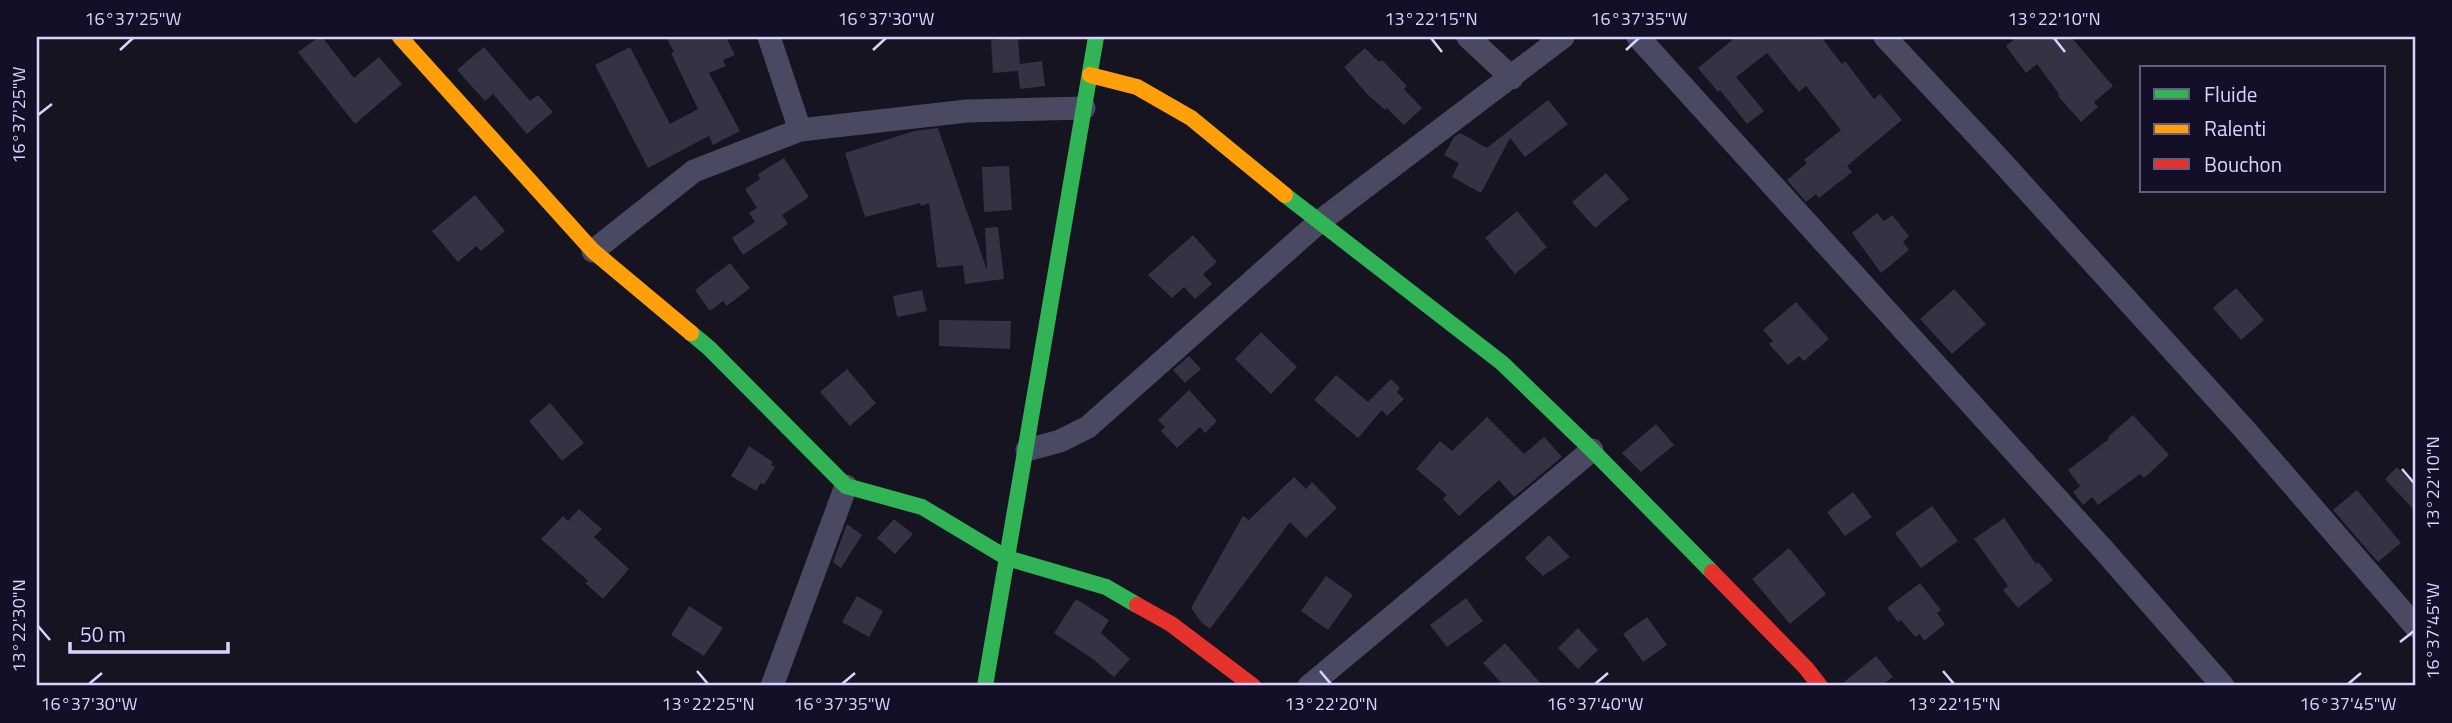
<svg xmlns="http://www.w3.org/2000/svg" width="2452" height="723" font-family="'Titillium Web',sans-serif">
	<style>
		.building { fill: #343243 }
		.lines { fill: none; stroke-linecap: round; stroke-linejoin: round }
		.street { stroke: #4a4962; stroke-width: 23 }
		.fast { stroke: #30b455; stroke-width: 16 }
		.slow { stroke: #ff9f0a; stroke-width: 16 }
		.jam { stroke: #e5322d; stroke-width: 16 }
		.ticks { fill: none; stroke: #d9d4ff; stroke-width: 2.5 }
		.neatline { fill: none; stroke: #d9d4ff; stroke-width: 2.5 }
		.ticks-label { font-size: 18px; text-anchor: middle; fill: #d9d4ff }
	</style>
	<rect width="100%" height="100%" fill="#161421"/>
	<!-- building -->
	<path class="building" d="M319,37H322L354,78L379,57L402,84L355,124L298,52Z
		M666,37H726L735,55L723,60L726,66L709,73L740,131L713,145L709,136L648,168L595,65L630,47L670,124L698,109L671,53L674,52Z
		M1736,37H1821L1842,64L1845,61L1874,99L1880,94L1902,120L1847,166L1852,172L1819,198L1816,194L1806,202L1787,180L1807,163L1804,160L1841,130L1806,86L1799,92L1767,53L1736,77L1764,111L1747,124L1720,90L1718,92L1698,68Z
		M2017,37H2071L2113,86L2094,102L2098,107L2081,122L2058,96L2059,94L2037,64L2026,73L2006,46Z
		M1018,38L1020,64L1042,61L1045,86L1020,89L1018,71L993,73L991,40Z
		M484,47L530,101L538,95L553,112L527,134L493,94L485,101L457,70Z
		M1365,48L1379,62L1382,60L1407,86L1404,89L1422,108L1404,125L1387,108L1385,110L1367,94L1344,67Z
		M1548,100L1568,124L1525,157L1510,138L1481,193L1452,177L1459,163L1444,155L1454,137L1460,133L1487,148Z
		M938,128L987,270L985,228L998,227L1004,279L965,284L963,265L937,268L929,203L921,206L920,203L865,217L845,153L914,131Z
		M784,158L809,197L782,215L788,224L743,255L732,238L755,222L749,213L757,208L745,189L760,179L758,174Z
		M1009,166L1012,210L984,212L982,167Z
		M1606,173L1629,199L1595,228L1572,202Z
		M475,195L505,231L481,251L476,246L458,262L432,231Z
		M1517,211L1547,247L1515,274L1485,238Z
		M1877,213L1884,221L1892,215L1909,236L1903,242L1909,250L1881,273L1852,233Z
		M1193,235L1217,262L1203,274L1212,284L1195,299L1184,287L1172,298L1148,275Z
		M730,263L750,288L727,306L723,301L710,311L695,290Z
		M2236,288L2264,320L2241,340L2213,308Z
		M1954,289L1986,324L1952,354L1920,319Z
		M922,290L927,311L897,317L893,296Z
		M1796,302L1829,339L1804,361L1799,356L1788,365L1769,344L1773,341L1763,330Z
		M939,320L1011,321L1010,349L939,346Z
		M1261,332L1297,367L1271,394L1235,359Z
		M1189,356L1201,369L1185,383L1173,370Z
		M847,369L876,403L850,426L820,392Z
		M1336,375L1368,402L1391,379L1400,388L1397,392L1404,399L1387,416L1382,410L1358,438L1314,400Z
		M1189,390L1217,421L1205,433L1200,427L1177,448L1161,431L1165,427L1158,420Z
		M550,403L584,443L562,461L529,421Z
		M2133,415L2169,455L2144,478L2140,474L2098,505L2092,497L2083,505L2073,492L2080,486L2068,470L2109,439L2108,437Z
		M1487,417L1524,454L1544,437L1562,457L1514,497L1499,480L1459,516L1443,499L1447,495L1416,469L1440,441L1452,451Z
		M1656,424L1674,445L1641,472L1622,453Z
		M749,446L773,462L771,465L775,467L764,485L761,483L756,491L731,476Z
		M2397,467L2415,486V511L2385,479Z
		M1294,477L1306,489L1312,482L1337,508L1306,538L1290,522L1210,629L1202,623L1191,608L1243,516L1249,520Z
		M2357,490L2401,543L2378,562L2333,510Z
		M1853,492L1872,517L1845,536L1827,512Z
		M1932,506L1958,541L1921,568L1895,533Z
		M579,509L602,529L594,537L629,569L603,599L585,583L588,581L541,539L563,516L568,521Z
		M2004,518L2036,564L2038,562L2053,580L2018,608L2003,590L2008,586L1974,539Z
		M894,519L913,534L895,554L877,538Z
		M847,524L862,535L841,568L833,562Z
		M1549,535L1570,557L1543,576L1525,558Z
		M1789,548L1826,594L1790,624L1752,579Z
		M1326,576L1353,595L1328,630L1301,611Z
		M1920,583L1941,610L1937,613L1945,624L1924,641L1920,634L1915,637L1901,620L1898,622L1887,608Z
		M857,596L883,611L869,637L842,622Z
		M1466,598L1483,621L1447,647L1430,625Z
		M1076,599L1109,620L1101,633L1130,659L1114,677L1093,659L1054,633Z
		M689,606L723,628L704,656L671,635Z
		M1647,617L1667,645L1643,662L1623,634Z
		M1578,628L1598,650L1578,669L1558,648Z
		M1505,643L1543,686H1504L1483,663Z
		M1876,656L1893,677L1881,686H1839Z"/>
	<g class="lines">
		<!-- street -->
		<path class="street" d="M769,37L800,130
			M1468,37L1512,78
			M1638,37L2101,547L2223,686
			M1885,37L1990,149L2246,431L2415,626
			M593,251L694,171L800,130L967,111L1084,108
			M1027,450L1060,441L1088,427L1319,222L1563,37
			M772,686L846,486
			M1309,686L1592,450"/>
		<!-- fast -->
		<path class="fast" d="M1285,195L1502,363L1592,450L1712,572
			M691,333L709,348L846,486L922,507L1007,558L1106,587L1137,605
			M985,686L1096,37"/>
		<!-- slow -->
		<path class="slow" d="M400,37L593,251L691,333
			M1090,75L1137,87L1191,118L1285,195"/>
		<!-- jam -->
		<path class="jam" d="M1712,572L1806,668L1820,686
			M1137,605L1171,624L1253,686"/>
	</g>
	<!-- ticks -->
	<path class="ticks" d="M1431,38L1442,52M2054,38L2065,52M120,50L133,38M873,50L886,38M1626,50L1639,38M38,115L52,104M2402,469L2414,483M38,626L50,640M2400,642L2414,631M697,671L708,684M1320,671L1331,684M1943,671L1954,684M89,684L102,673M842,684L855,673M1595,684L1608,673M2348,684L2361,673"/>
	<!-- border -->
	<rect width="2452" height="723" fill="none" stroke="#130f26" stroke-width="77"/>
	<!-- legend -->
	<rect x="2140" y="66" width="245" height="126" fill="#130f26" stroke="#625e7d" stroke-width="2"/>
	<rect x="2154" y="89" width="35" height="10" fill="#30b455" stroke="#625e7d" stroke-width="2"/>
	<text x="2204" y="102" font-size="21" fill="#d9d4ff">Fluide</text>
	<rect x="2154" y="124" width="35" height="10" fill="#ff9f0a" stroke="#625e7d" stroke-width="2"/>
	<text x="2204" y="136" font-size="21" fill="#d9d4ff">Ralenti</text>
	<rect x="2154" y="159" width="35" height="10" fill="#e5322d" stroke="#625e7d" stroke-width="2"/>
	<text x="2204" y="172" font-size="21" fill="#d9d4ff">Bouchon</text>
	<!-- scale -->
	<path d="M70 642v10h158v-10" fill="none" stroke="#d9d4ff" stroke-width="3.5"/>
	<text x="80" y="642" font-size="21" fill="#d9d4ff" stroke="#130f26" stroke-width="5" paint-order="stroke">50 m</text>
	<rect x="38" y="38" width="2376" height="646" class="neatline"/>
	<g class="ticks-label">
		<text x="133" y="25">16°37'25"W</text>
		<text x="886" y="25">16°37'30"W</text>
		<text x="1431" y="25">13°22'15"N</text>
		<text x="1639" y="25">16°37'35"W</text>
		<text x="2054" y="25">13°22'10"N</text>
		<text transform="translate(19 115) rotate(-90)" y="6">16°37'25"W</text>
		<text transform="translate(2433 483) rotate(-90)" y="6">13°22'10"N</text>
		<text transform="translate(19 626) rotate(-90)" y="6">13°22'30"N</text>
		<text transform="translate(2433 631) rotate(-90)" y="6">16°37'45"W</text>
		<text x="89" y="710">16°37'30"W</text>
		<text x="708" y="710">13°22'25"N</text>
		<text x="842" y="710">16°37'35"W</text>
		<text x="1331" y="710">13°22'20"N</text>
		<text x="1595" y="710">16°37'40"W</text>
		<text x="1954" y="710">13°22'15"N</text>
		<text x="2348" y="710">16°37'45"W</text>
	</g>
</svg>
